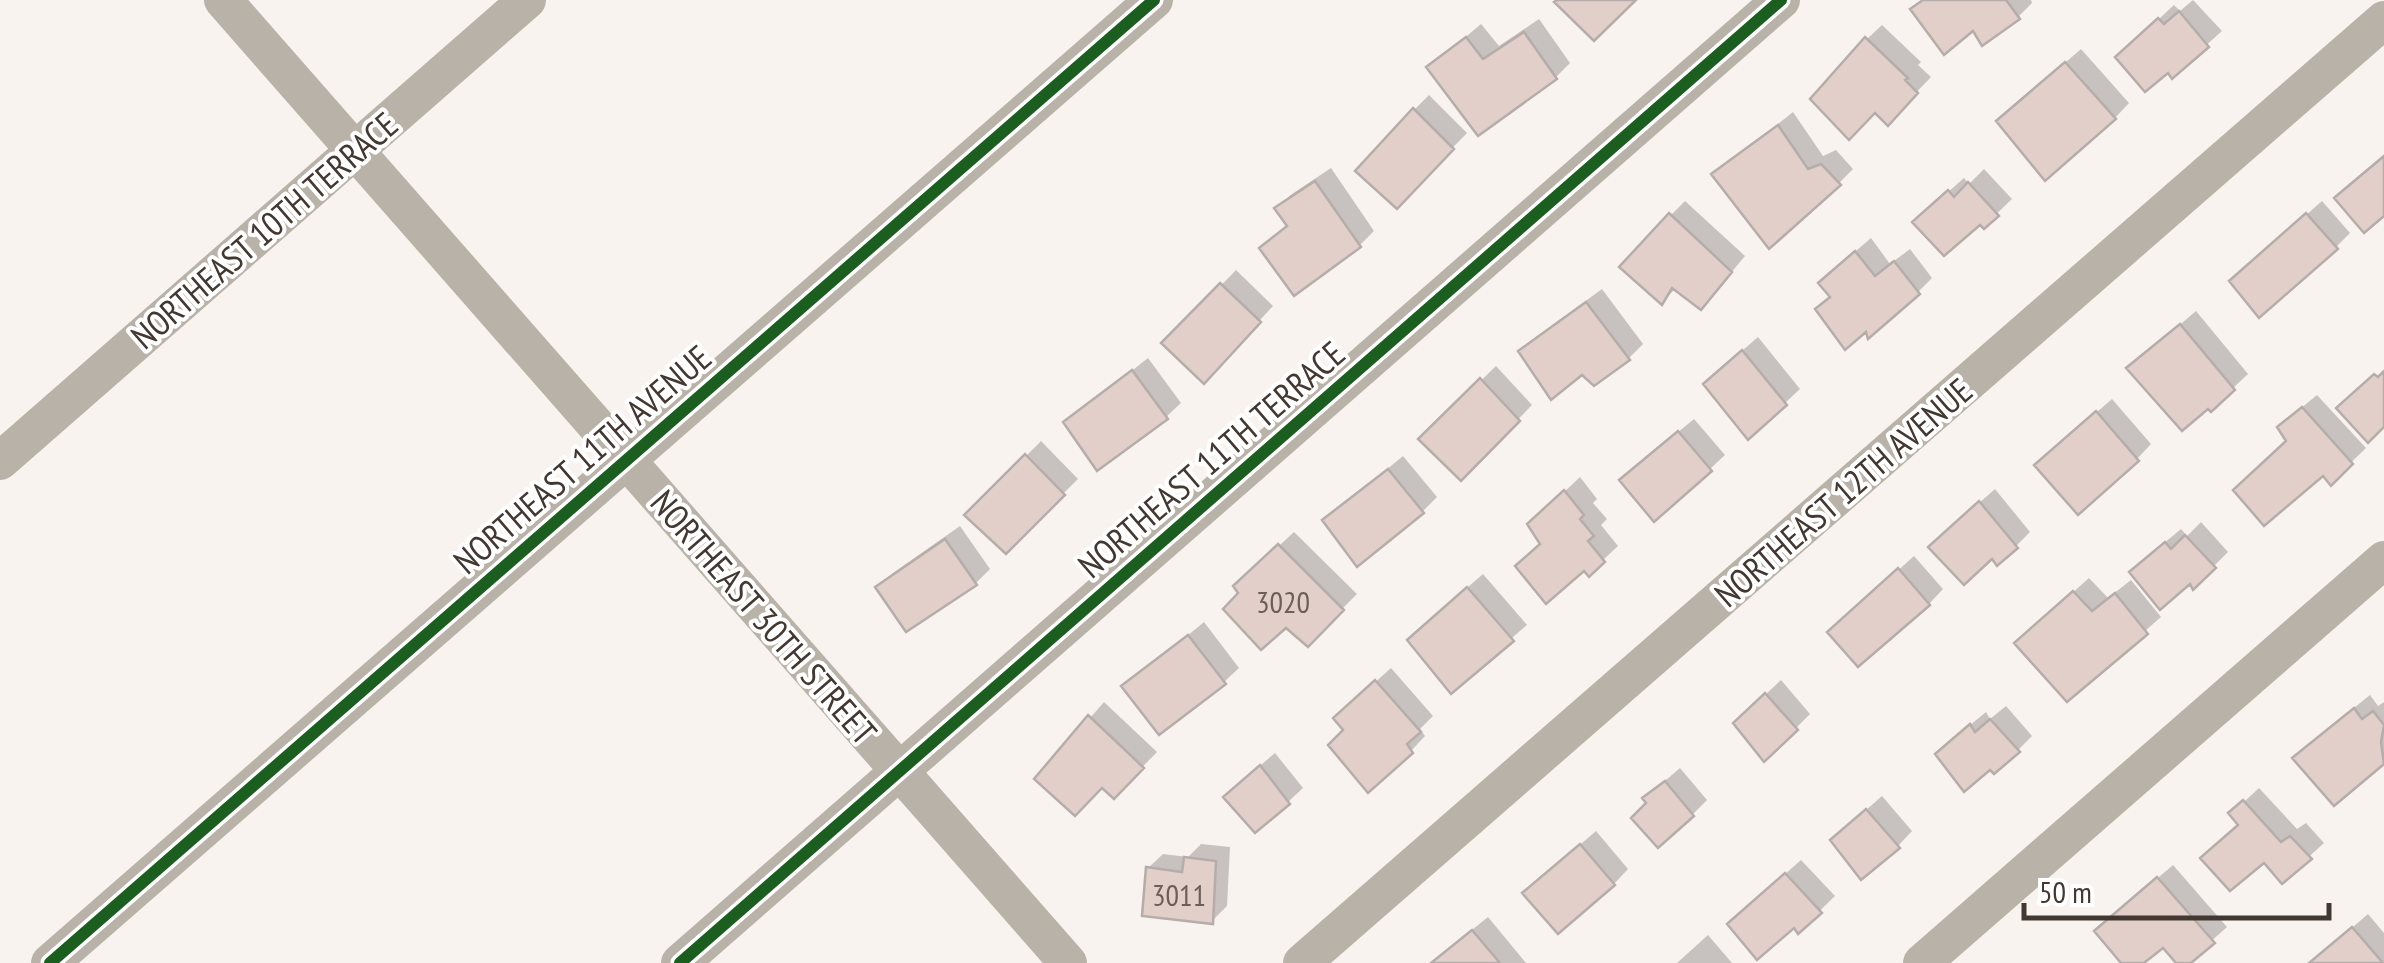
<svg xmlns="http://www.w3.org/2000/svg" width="2384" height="963" font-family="'PT Sans Narrow',sans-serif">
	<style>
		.shadow { fill: #0003 }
		.building { fill: #e3cfca; stroke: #b5adaa; stroke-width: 2.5 }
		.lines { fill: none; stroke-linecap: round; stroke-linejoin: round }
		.street { stroke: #b9b2a8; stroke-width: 38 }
		.cycleway-casing { stroke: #fff; stroke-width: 19 }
		.cycleway { stroke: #1b5e20; stroke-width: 12 }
		.labels { text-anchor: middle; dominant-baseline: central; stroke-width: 8; stroke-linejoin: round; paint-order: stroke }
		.number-label { font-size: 30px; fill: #6b5e57 }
		.street-label { font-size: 35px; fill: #433831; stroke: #fff }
	</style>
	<rect width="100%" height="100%" fill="#f9f3ef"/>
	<!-- shadow -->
	<path class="shadow" d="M1922,0H2031L2032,3L2018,17L1974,27L1913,9Z
		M2193,0L2222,31L2173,75L2133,43L2174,5L2180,11Z
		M1539,19L1570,63L1556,77L1429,68L1481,24L1499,46Z
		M1882,25L1921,62L1918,65L1931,77L1888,122L1867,39Z
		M2081,49L2129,103L2115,118L2014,107Z
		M1429,95L1467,133L1396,206L1414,110Z
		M1793,112L1823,156L1836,150L1853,169L1839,183L1715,174Z
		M1331,168L1374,231L1360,245L1289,224L1277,208L1292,194Z
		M1984,169L2012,199L1984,226L1930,208L1964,178L1969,184Z
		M1685,201L1745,256L1715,292L1676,288L1662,302L1671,215Z
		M2322,201L2350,233L2336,247L2247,267Z
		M1871,238L1890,264L1910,249L1932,278L1918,292L1833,296L1836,268Z
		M1236,270L1273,306L1218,366L1165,343Z
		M1602,289L1643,344L1629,358L1594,383L1583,372L1521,351L1536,337Z
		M2196,311L2248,374L2233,388L2129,368Z
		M1758,337L1800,389L1785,403L1721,369Z
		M1148,358L1181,403L1166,417L1067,422Z
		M1496,366L1532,405L1461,478L1421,439Z
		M2317,395L2366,448L2331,482L2289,440L2295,413Z
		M2112,399L2151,444L2137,459L2052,451Z
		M1694,419L1725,455L1710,469L1637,466Z
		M1041,441L1078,479L1006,550L968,515Z
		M1403,456L1437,497L1422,512L1325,520Z
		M1580,477L1597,499L1593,503L1607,519L1601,525L1618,546L1589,573L1545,510Z
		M1995,489L2030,532L2016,546L1992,556L1946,532Z
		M2201,522L2228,552L2194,586L2146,558L2181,529L2187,536Z
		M960,526L990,569L976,583L879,588L893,573Z
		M1294,532L1357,594L1307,644L1241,593L1251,572Z
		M1914,556L1943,589L1929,604L1845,618Z
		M1483,574L1527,625L1451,691L1424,625Z
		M2089,578L2108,598L2131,580L2161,617L2067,699L2032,629Z
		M1204,622L1239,668L1224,682L1125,687Z
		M1391,668L1433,716L1420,729L1425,736L1411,751L1346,730L1351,704Z
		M1781,680L1810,714L1796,728L1750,709Z
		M2370,695L2378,706L2384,702V761L2334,803L2309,744Z
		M1104,702L1157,752L1114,796L1102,785L1037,779Z
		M2006,706L2032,736L2018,750L1952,740L1986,712L1990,719Z
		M1275,753L1303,788L1288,802L1241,782Z
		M1680,768L1707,800L1692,815L1645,798Z
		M2259,788L2297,829L2306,823L2324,843L2282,881L2232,813Z
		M1882,796L1912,831L1898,846L1848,826Z
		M1596,831L1628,869L1614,884L1540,879Z
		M1201,844L1230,847L1227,906L1212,921L1148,868L1163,854L1188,857Z
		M1801,860L1835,896L1799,931L1794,924L1745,909Z
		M2173,865L2227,927L2187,963H2179L2164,945L2140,963H2124L2112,917Z
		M2368,914L2384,933V963H2311Z
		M1488,917L1526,963H1434L1446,951Z
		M1708,935L1732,963H1677Z"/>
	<!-- building -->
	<path class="building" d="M1557,0H1636L1594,41L1554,2Z
		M1923,0H2006L2020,19L1982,46L1973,31L1944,55L1910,9Z
		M2179,11L2209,47L2172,79L2168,73L2145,92L2115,57L2158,18L2164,24Z
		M1524,32L1557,79L1478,136L1426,67L1466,37L1483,59Z
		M1865,37L1908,78L1905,80L1918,93L1888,126L1875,113L1849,140L1810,99Z
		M2065,62L2116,119L2045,181L1996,121Z
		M1413,108L1454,149L1397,209L1355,171Z
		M1778,125L1808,169L1821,164L1841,185L1769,249L1711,174Z
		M2384,156V216L2364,233L2334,198Z
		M1315,181L1361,247L1294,296L1259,248L1287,226L1274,208Z
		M1968,182L1999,216L1984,229L1980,225L1944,256L1912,222L1948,190L1954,197Z
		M1669,213L1732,272L1701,310L1672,288L1662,305L1619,267Z
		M2306,213L2338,249L2259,318L2229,281Z
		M1855,251L1875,276L1894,261L1920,294L1868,339L1866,332L1845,350L1815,309L1830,297L1818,283Z
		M1220,283L1261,322L1204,384L1161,343Z
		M1586,302L1630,360L1594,386L1582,375L1551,400L1518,351Z
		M2180,324L2235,390L2211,412L2208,409L2182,431L2126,368Z
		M1742,350L1787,405L1748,440L1703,384Z
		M1132,370L1168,419L1097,471L1063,422Z
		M2384,371V427L2368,443L2336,408L2374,374L2378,377Z
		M1480,378L1520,421L1461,481L1418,439Z
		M2302,407L2353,464L2331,486L2323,476L2264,526L2233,490L2286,441L2277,427Z
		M2096,411L2139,461L2078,515L2034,465Z
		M1678,431L1712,471L1654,522L1619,480Z
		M1025,454L1065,495L1006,554L964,515Z
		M1388,469L1424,513L1357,567L1322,520Z
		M1564,490L1584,515L1580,519L1594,536L1588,541L1605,562L1589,577L1584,571L1546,604L1515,566L1540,544L1527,524Z
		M1979,501L2018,548L1997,566L1992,559L1964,585L1928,547Z
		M2185,535L2216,568L2193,590L2190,584L2160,610L2129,572L2165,542L2171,549Z
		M945,539L977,585L906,632L875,587Z
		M1278,544L1344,610L1308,647L1286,628L1261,650L1223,609L1238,593L1233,586Z
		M1898,568L1930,605L1858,667L1827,632Z
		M1467,587L1514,641L1451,694L1407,640Z
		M2073,591L2092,611L2115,593L2148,634L2067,702L2014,643Z
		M1188,635L1226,684L1159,735L1121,686Z
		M1375,680L1421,732L1407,744L1413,753L1368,793L1328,745L1343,730L1333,718Z
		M1765,693L1798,730L1764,762L1733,723Z
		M2354,708L2362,719L2373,711L2384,725L2381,742L2384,764L2334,806L2292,758Z
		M1088,715L1144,768L1114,799L1102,788L1075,816L1034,779Z
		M1990,719L2020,752L1994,774L1990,770L1964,792L1935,754L1970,724L1975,732Z
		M1260,765L1290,804L1255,833L1223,797Z
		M1665,781L1694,816L1658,848L1631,818L1646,803L1642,798Z
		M2243,800L2281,842L2290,836L2312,859L2282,884L2264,863L2230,891L2200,858L2238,825L2228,813Z
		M1866,809L1900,848L1861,880L1830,840Z
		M1580,844L1615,885L1558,934L1522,893Z
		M1184,857L1216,861L1213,924L1142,916L1146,867L1182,872Z
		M1785,873L1822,913L1798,934L1794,928L1757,960L1727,924Z
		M2157,877L2215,943L2191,963H2176L2163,948L2144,963H2121L2094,931Z
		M2352,927L2383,963H2309Z
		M1472,930L1500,963H1431Z"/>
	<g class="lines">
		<!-- street -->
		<path class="street" d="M223,0L1068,963
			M0,461L527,0
			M50,963L1154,0
			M680,963L1781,0
			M1302,963L2384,20
			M1922,963L2384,560"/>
		<!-- cycleway casing -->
		<g class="cycleway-casing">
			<path id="cycleway" d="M50,963L1154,0
				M680,963L1781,0"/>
		</g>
		<!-- cycleway -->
		<use href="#cycleway" class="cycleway"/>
	</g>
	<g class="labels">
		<!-- number labels -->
		<g class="number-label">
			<text x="1283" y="601">3020</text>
			<text x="1179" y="894">3011</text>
		</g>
		<!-- street labels -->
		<g class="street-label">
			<text transform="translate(264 230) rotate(-41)">NORTHEAST 10TH TERRACE</text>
			<text transform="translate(582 459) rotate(-41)">NORTHEAST 11TH AVENUE</text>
			<text transform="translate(1211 459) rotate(-41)">NORTHEAST 11TH TERRACE</text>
			<text transform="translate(1843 492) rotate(-41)">NORTHEAST 12TH AVENUE</text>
			<text transform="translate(764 617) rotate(49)">NORTHEAST 30TH STREET</text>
		</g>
	</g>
	<!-- scale -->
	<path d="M2024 903v15h305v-15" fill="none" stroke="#433831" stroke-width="5"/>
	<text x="2039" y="903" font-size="30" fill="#433831" stroke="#ffffff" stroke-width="8" paint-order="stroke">50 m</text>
</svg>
